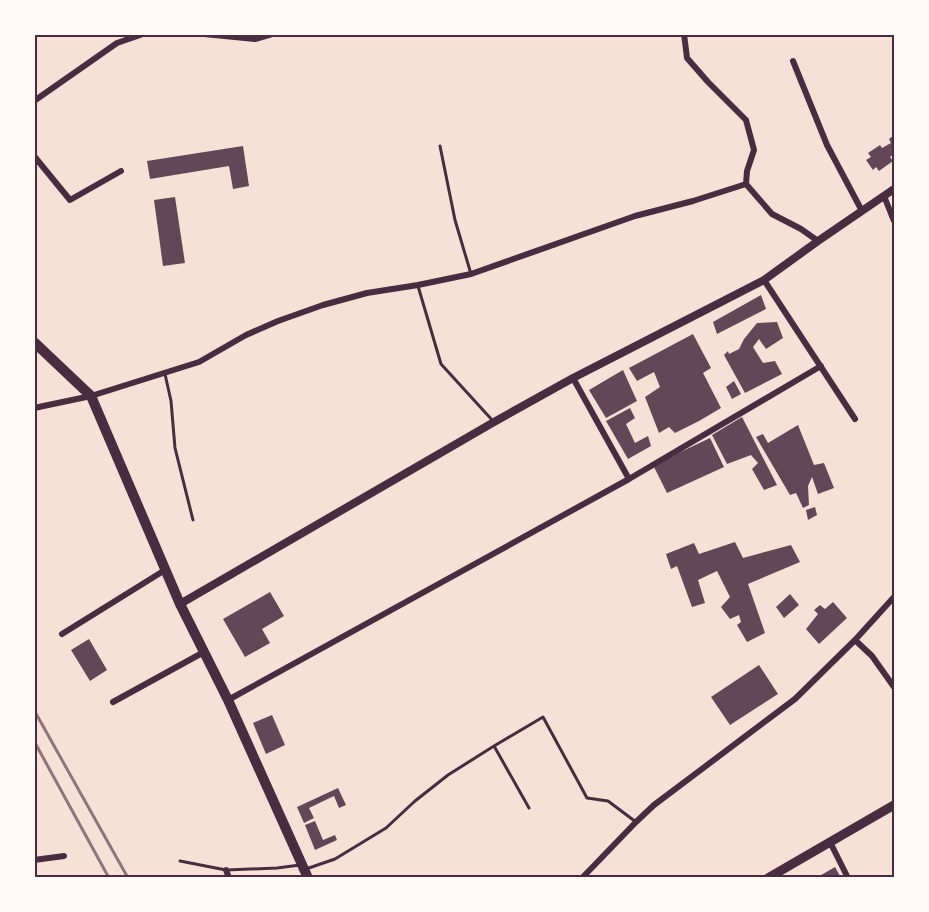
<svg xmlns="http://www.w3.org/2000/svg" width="929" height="912" font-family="Montserrat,sans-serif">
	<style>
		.building { fill: #644757 }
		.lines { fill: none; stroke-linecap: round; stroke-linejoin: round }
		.service { stroke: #4a2c40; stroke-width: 3 }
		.minor { stroke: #4a2c40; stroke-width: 6 }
		.tertiary { stroke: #4a2c40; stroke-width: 8 }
		.secondary { stroke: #4a2c40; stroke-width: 9 }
		.primary { stroke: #4a2c40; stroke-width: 10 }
		.rail { stroke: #8f747c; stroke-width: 3 }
		.neatline { fill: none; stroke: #4a2c40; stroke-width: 2 }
	</style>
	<rect width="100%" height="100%" fill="#f7e1d7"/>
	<!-- building -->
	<path class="building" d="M894,135V154L890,157L893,161L879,171L876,167L873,170L866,160L871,157L868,153L880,145L882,148L891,143L889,139Z
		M243,146L249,186L233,189L229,166L150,179L147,161Z
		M175,197L185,263L163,266L154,200Z
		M761,295L766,309L717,334L713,322Z
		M777,322L783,338L766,349L759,339L753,347L763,363L775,361L782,374L745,393L724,355L728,351L729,354L739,349L744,339L757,323Z
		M693,334L711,368L703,373L721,408L699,421L675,433L669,427L659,433L645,397L660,387L654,372L637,381L629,368Z
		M623,370L637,401L606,418L589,390Z
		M734,381L741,394L732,399L726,387Z
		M630,408L635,418L626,424L635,443L648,436L651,446L628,459L606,421Z
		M742,417L777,485L764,490L752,469L758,463L751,455L727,464L712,435Z
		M798,425L814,465L824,463L834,488L818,494L812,477L808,486L809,505L803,508L796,493L790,495L756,437L763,434L768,443Z
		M710,438L724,467L667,493L653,465Z
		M815,507L817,515L808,520L806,510Z
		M735,542L743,558L791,545L800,562L748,584L765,633L747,642L737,625L741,622L739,615L730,619L721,607L730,597L717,571L698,580L705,603L692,607L677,566L671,569L666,554L694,543L699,554Z
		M270,592L284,616L262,629L270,643L245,657L223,619Z
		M790,594L799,605L784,618L776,607Z
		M833,602L847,618L819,644L806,629L818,614L814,610L820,605L825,609Z
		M89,639L107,670L90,681L71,650Z
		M759,665L778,694L730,725L711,697Z
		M272,715L285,745L266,754L253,723Z
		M338,788L346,805L339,808L334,796L309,808L314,818L304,823L297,807Z
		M315,821L323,840L335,835L337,840L315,850L305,825Z
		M835,867L840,876L836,878H816Z"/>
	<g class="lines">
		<!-- service -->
		<path class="service" d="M440,146L455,220L471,274
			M418,286L441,364L493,421
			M165,374L171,401L175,448L193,520
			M494,746L529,808
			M180,861L226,870L277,868L300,865
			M306,869L335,859L386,828L415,801L448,775L494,746L543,717L587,798L608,801L636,822"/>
		<!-- minor -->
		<path class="minor" d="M204,34L255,39L272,34
			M684,34L687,58L708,82L746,120L754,150L747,171L746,184L772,214L801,229L818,241
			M793,61L827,145L862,211
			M34,101L117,43L143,34
			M34,156L70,200L121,171
			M884,196L894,221
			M764,280L855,419
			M573,378L629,479
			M34,408L91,396L199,362L246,335L278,321L323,305L367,293L418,285L471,274L635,216L693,201L746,184
			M62,634L165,570
			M855,640L872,656L894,687
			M228,700L629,479L821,366
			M113,702L204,652
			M830,842L848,878
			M34,860L64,856
			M226,870L229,878
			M582,878L636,822L654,805L795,699L855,640L894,597"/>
		<!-- tertiary -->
		<path class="tertiary" d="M180,604L494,422L573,378L764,280L818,241L894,189"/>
		<!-- secondary -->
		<path class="secondary" d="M768,878L894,805"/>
		<!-- primary -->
		<path class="primary" d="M34,342L91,396L180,604L228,700L308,878"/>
		<!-- rail -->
		<path class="rail" d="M34,710L128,878
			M34,741L109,878"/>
	</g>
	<!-- border -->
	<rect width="929" height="912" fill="none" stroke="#fffaf5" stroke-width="72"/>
	<rect x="36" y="36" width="857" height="840" class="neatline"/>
</svg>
